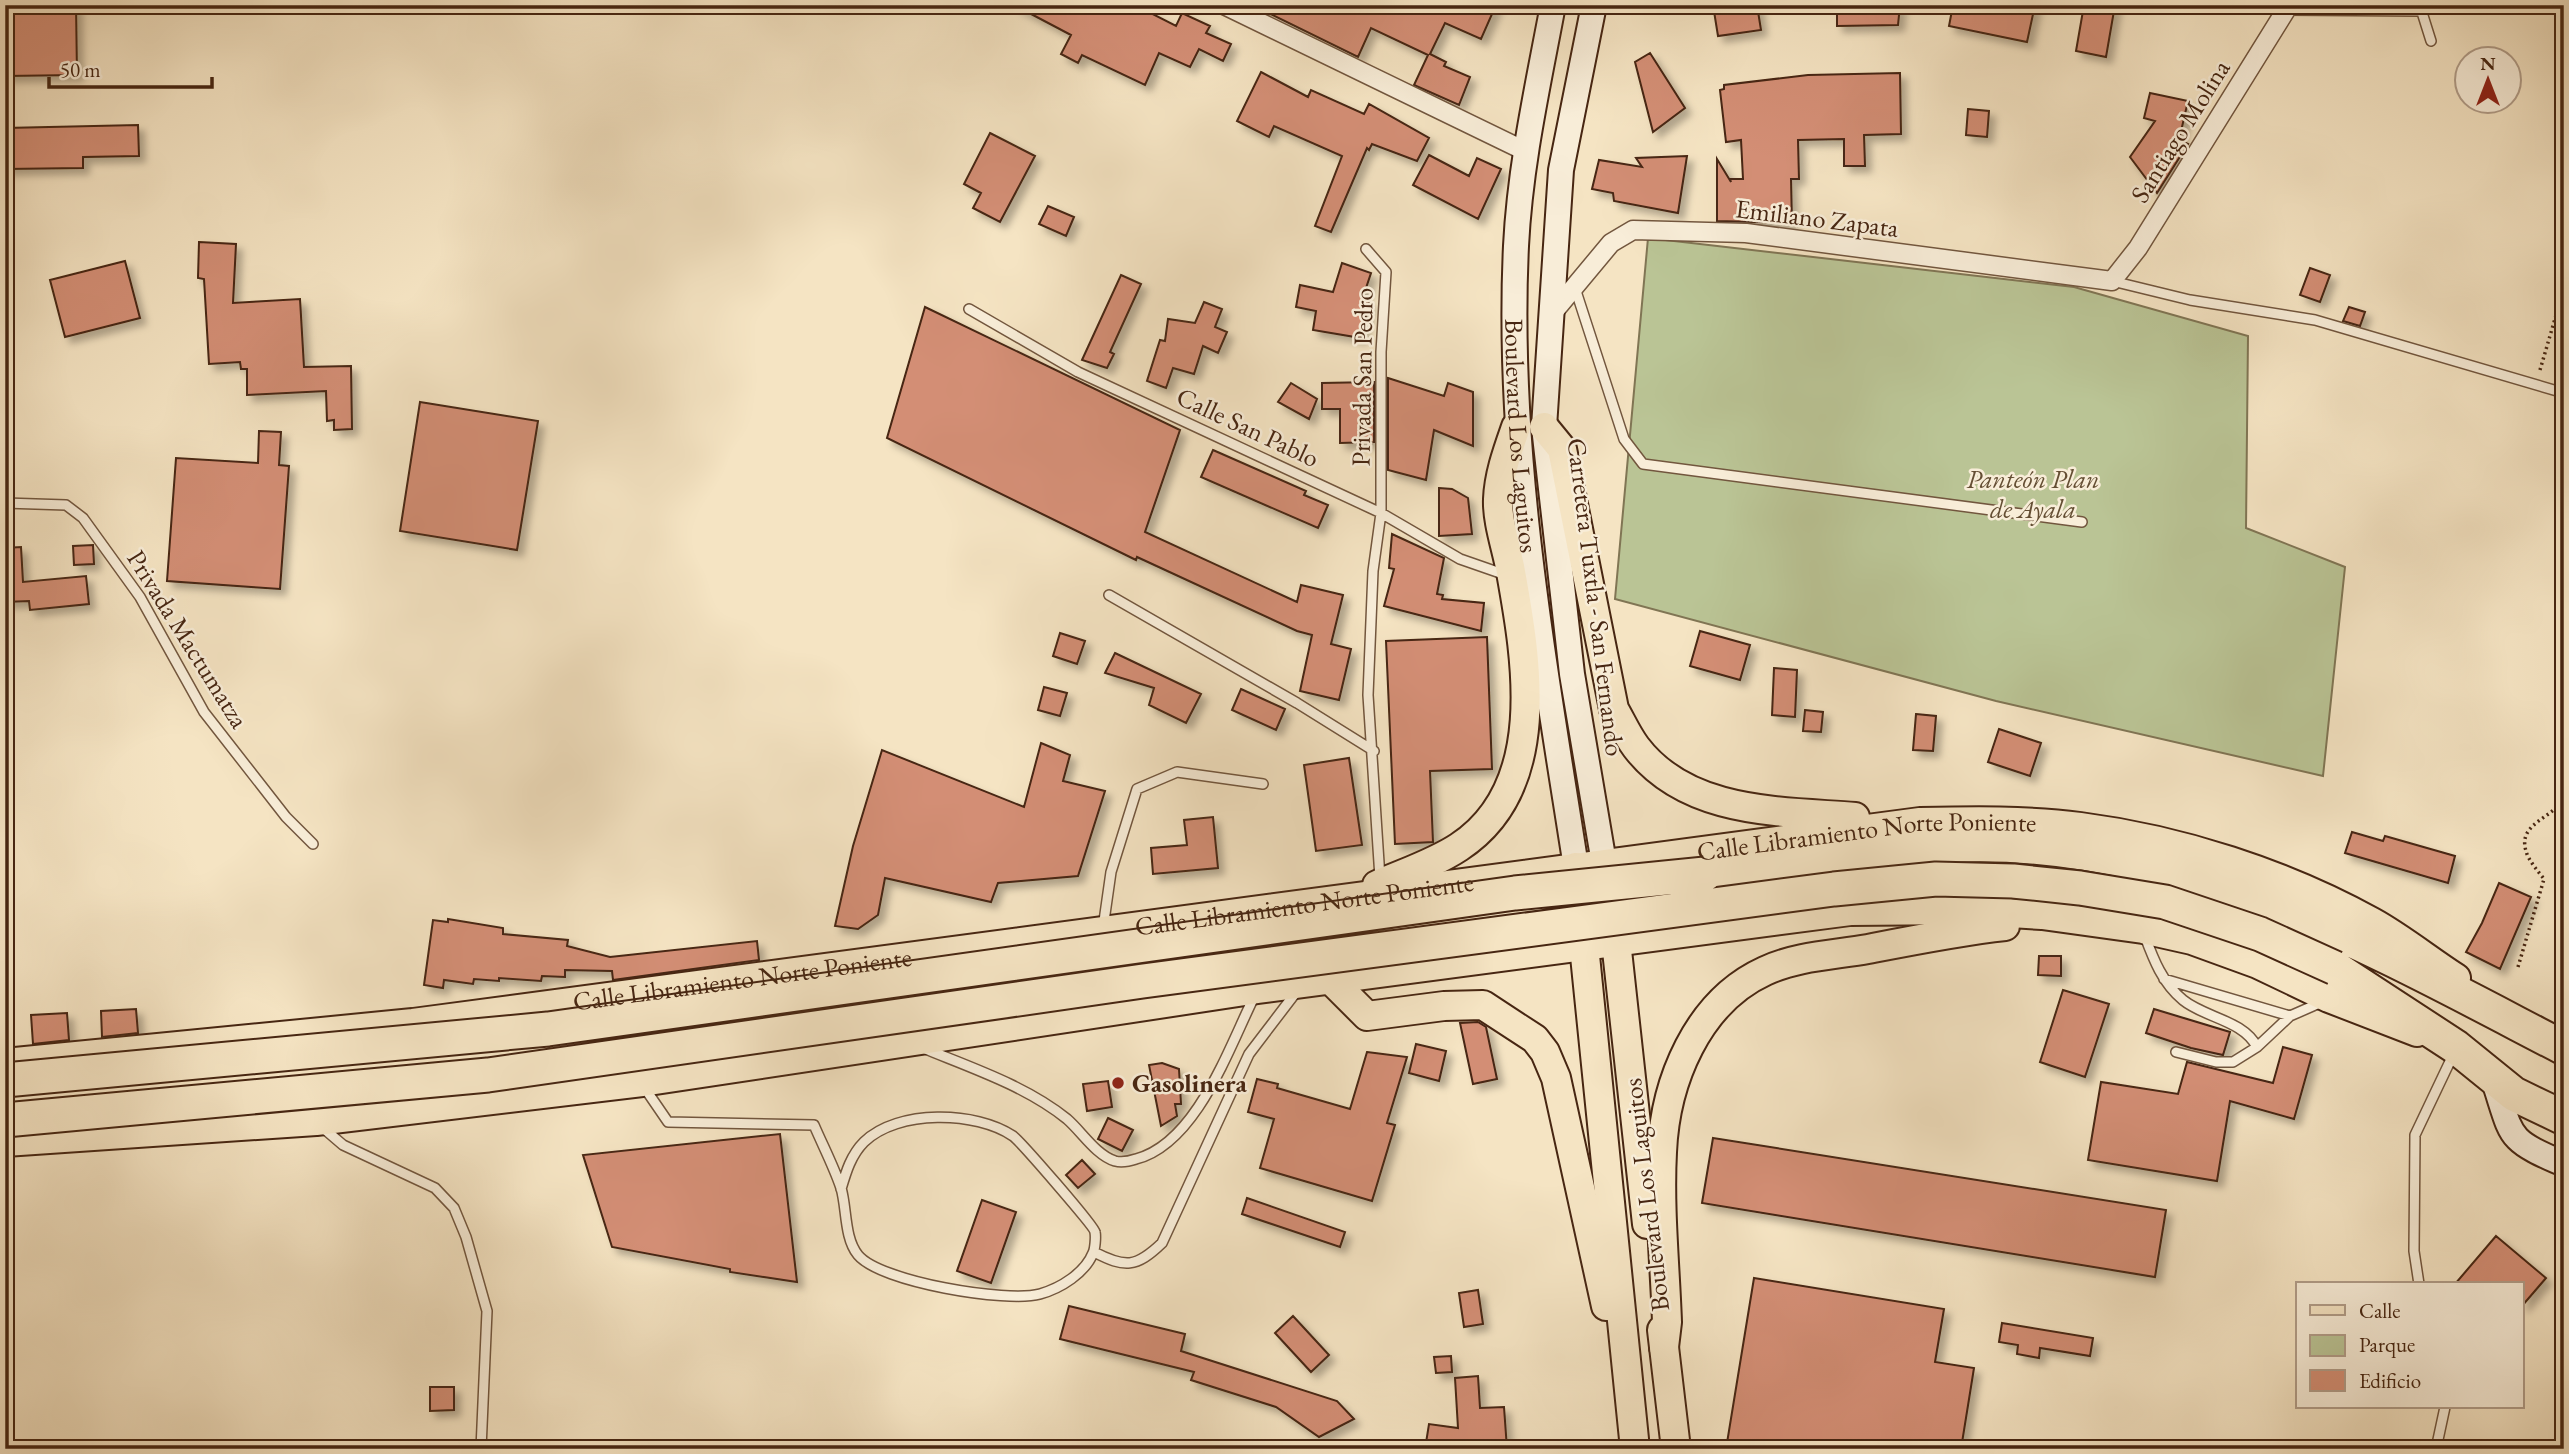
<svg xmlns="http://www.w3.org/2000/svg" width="2569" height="1454" font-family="'EB Garamond',serif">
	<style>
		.green { fill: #bac495; stroke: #807554; stroke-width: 2 }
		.building { fill: #d38e74; stroke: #472612; stroke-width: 2; filter: url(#shadow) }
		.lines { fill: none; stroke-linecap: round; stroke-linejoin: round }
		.lane-casing { stroke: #72563e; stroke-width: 12 }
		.street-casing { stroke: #72563e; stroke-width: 21 }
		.secondary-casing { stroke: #472612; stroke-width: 28 }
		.primary-casing { stroke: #472612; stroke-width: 32 }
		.highway-casing { stroke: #472612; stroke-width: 37 }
		.path { stroke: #472612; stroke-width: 3.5; stroke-dasharray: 2 3.5; stroke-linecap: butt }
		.lane { stroke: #f8edd8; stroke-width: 9 }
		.street { stroke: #f8edd8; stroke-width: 18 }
		.secondary { stroke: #f8edd8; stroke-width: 24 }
		.primary { stroke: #f5e4c3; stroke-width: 28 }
		.highway { stroke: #f5e4c3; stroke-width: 33 }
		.highway-bridge-casing { stroke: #472612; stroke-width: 37; stroke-linecap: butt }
		.highway-bridge { stroke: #f5e4c3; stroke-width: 33 }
		.poi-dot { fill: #8f2418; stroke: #f8edd8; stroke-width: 2.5 }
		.labels { text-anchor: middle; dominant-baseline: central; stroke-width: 5; stroke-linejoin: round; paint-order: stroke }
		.street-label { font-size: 26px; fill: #472612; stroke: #f8edd8 }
		.park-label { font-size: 26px; font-style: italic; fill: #644e33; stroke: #f8edd8 }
		.poi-label { font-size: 26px; font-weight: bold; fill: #472612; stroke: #f8edd8; text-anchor: start }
	</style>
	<defs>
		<filter id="shadow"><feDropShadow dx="6" dy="6" stdDeviation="3.5" flood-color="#0004"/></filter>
	</defs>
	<rect width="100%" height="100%" fill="#f5e4c3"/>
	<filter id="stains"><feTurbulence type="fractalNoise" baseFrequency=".00286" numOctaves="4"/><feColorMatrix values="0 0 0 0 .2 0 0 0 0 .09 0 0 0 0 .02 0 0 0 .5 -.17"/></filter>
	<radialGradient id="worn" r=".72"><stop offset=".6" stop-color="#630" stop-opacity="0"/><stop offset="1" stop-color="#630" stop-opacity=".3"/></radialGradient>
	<!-- green -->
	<path class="green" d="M1648,238L2074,287L2248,336L2246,528L2345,567L2323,776L1996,701L1615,599Z"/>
	<!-- building -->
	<path class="building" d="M5,5H76L77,75L5,76Z
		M1014,5H1135L1176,26L1182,13L1210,26L1206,33L1231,44L1223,61L1199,49L1190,67L1159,53L1145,85L1082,55L1078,63L1061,54L1071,35Z
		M1252,5H1496L1481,39L1445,23L1430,54L1446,62L1444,66L1470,77L1459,105L1414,85L1428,55L1371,28L1358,57Z
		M1713,5H1757L1761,30L1718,36Z
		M1837,5H1900L1898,25L1837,26Z
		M1953,5H2035L2027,42L1949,26Z
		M2084,5H2115L2106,57L2076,51Z
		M1650,53L1685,108L1653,132L1635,62Z
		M1261,72L1308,97L1311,90L1364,114L1369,104L1429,138L1417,161L1372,144L1369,150L1367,148L1331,232L1315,226L1342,156L1274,126L1269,137L1237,121Z
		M1900,73L1901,134L1864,135L1865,166H1844V139L1798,140L1799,179H1791L1792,223L1717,221V159L1731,182L1730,179H1743L1741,140L1726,142L1720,90L1724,89V85L1808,75Z
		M2150,93L2188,101L2179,140L2188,144L2157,193L2130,157L2155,121L2144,118Z
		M1968,109L1989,111L1987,137L1966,135Z
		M138,125L139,156L83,157V168L5,169V128Z
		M990,133L1035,156L1000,222L973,208L981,193L964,184Z
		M1429,155L1469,176L1477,158L1501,169L1478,219L1413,185Z
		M1687,156L1678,213L1614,201L1613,193L1592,189L1599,160L1642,167L1636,158Z
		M1048,206L1074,217L1066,236L1039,224Z
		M199,242L236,244L233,303L300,299L304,367L351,366L352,429L334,430V420L327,421L326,391L247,395V369H241L240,362L209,364L204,279L198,278Z
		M125,261L140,318L65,337L50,280Z
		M1342,263L1371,273L1362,300L1369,302L1361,338L1313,330L1316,311L1296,307L1300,285L1333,292Z
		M2310,268L2330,275L2320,302L2300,295Z
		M1121,275L1141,284L1110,352L1114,354L1107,368L1082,360Z
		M1204,302L1222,309L1215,327L1227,332L1218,353L1203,346L1194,374L1173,368L1166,388L1147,381L1160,340L1165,341L1168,319L1195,323Z
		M925,307L1180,430L1145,532L1297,602L1301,585L1343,595L1331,644L1351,649L1339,700L1300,691L1312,635L1297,631L1137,557L1136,560L887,438Z
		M2349,307L2365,312L2360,326L2343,321Z
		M1388,378L1444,396L1448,383L1473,392V446L1434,430L1426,480L1388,470Z
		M1374,382V442L1340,443V409H1322V383Z
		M1291,383L1317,399L1309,419L1278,402Z
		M420,402L538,421L517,550L400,531Z
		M259,431L281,432L279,465L289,466L280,589L167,581L176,458L258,463Z
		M1213,450L1306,491L1304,495L1328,505L1318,528L1201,477Z
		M1439,488L1452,489L1468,498L1472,534L1439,536Z
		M1392,534L1444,558L1437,594L1443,595L1442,599L1484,603L1481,631L1384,606L1394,569L1389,568Z
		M93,545L94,564L74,565L73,546Z
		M21,547L23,582L86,576L89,604L30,610L29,601L5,602V548Z
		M1700,631L1750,645L1740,680L1690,666Z
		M1060,633L1085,641L1077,664L1053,656Z
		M1487,637L1492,769L1430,771L1433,842L1395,844L1386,641Z
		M1115,653L1201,694L1186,723L1149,705L1154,688L1105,673Z
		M1774,668L1797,670L1795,717L1772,715Z
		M1044,687L1067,693L1060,716L1038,710Z
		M1241,689L1285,709L1276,730L1232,710Z
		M1805,710L1823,712L1821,732L1803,731Z
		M1916,714L1936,716L1933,751L1913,750Z
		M1999,729L2041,743L2030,776L1988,762Z
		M1041,743L1070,755L1063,781L1105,791L1078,876L998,883L991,902L885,878L878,915L858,929L835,926L853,846L882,750L1024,807Z
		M1349,758L1362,845L1316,851L1304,765Z
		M1213,817L1218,868L1153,874L1151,848L1187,845L1184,820Z
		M2352,832L2383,841L2385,836L2455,856L2448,883L2345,853Z
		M2499,883L2531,897L2500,969L2466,952L2482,923Z
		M448,919L503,928V934L568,940L567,946L610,957L757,941L759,960L613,980L612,971L565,970V977L542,976L541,981L499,978V981L474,979L473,984L444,980L443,988L424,985L433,920L448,922Z
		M2039,956H2061V976L2038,975Z
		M2063,990L2109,1004L2085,1077L2040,1062Z
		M136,1009L138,1033L102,1037L101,1011Z
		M2154,1009L2230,1032L2223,1055L2191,1048L2146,1033Z
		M67,1013L69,1040L33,1044L31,1015Z
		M1478,1022L1486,1027L1497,1079L1473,1084L1460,1023Z
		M1416,1044L1446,1051L1439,1081L1409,1073Z
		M2283,1047L2312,1055L2294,1119L2230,1101L2217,1181L2088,1160L2101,1082L2178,1094L2187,1062L2273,1083Z
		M1367,1052L1407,1057L1387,1123L1395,1125L1372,1201L1260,1168L1274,1119L1248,1112L1257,1079L1278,1084L1277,1088L1350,1109Z
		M1162,1063L1179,1069L1181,1104H1175L1177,1116L1161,1126L1149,1065Z
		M1108,1081L1112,1107L1087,1111L1083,1084Z
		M1108,1118L1133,1130L1122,1151L1098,1139Z
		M780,1134L797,1282L730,1272V1269L612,1247L583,1155Z
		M1713,1138L2166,1210L2155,1277L1702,1203Z
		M1082,1160L1095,1174L1078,1188L1066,1175Z
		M1247,1198L1345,1232L1340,1247L1242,1214Z
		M982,1200L1016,1212L991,1283L957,1271Z
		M2496,1236L2546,1278L2522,1306V1284H2455Z
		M1754,1278L1944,1309L1935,1362L1974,1368L1961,1449H1726Z
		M1478,1290L1483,1324L1464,1327L1459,1293Z
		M1069,1306L1185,1334L1181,1351L1337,1401L1354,1419L1319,1437L1276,1407L1191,1380L1194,1372L1060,1339Z
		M1293,1316L1329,1355L1311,1372L1275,1333Z
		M2002,1323L2093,1338L2090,1356L2040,1348L2039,1358L2017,1354L2018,1345L1999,1342Z
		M1451,1356L1452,1372L1436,1373L1434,1357Z
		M1478,1376L1480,1408L1504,1407L1507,1449H1425L1429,1424L1458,1428L1455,1378Z
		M430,1387H454V1410L430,1411Z"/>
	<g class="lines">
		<!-- lane casing -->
		<g class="lane-casing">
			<path id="lane" d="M2420,6L2431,41
				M2286,10L2421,11
				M1366,249L1386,272L1381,352V513L1373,571L1368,695L1380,878
				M2112,281L2190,300L2315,320L2564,393
				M1575,288L1624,439L1643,464L2082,522
				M969,309L1078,372L1381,513L1460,559L1506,575
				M5,503L66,505L83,518L140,597L204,712L286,817L313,844
				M1109,595L1297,703L1374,751
				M1103,928L1111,872L1137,789L1177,772L1263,784
				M2144,934C2153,958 2162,983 2183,1000C2205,1018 2243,1020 2257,1047
				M2164,979L2290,1016
				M923,1048C972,1068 1026,1086 1067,1119C1082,1132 1096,1155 1115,1161C1123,1163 1130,1161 1136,1159C1197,1143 1229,1047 1255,995
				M2176,1052L2216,1062H2233L2257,1047L2290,1016L2322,1002
				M644,1087L668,1122L814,1125C823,1146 834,1167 841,1188C847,1208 844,1238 858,1255C880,1282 1007,1303 1040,1294C1061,1288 1085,1273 1093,1253C1095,1249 1096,1237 1095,1232C1094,1226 1021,1142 1013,1136C976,1111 898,1109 864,1142C851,1155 846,1172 841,1189
				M322,1127L343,1145L435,1188L454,1208L466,1237L487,1311L481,1449
				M1094,1252C1125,1268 1136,1268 1162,1243L1249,1054L1297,991
				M2419,1284L2414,1251L2415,1135L2453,1055
				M2436,1449L2445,1407"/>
		</g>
		<!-- street casing -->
		<g class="street-casing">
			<path id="street" d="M1224,5L1525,151
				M1551,315L1611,243L1633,230L1746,233L2112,281L2138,248L2289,5"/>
		</g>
		<!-- secondary casing -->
		<g class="secondary-casing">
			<g id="secondary">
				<path id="s1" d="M1553,5C1538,85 1520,165 1516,246C1506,455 1544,661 1576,867"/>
				<path d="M1594,5L1561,170L1544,427L1572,674L1604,863"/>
				<path d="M2494,1081C2513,1139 2506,1139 2564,1164"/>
			</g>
		</g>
		<!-- primary casing -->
		<g class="primary-casing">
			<g id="primary">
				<path d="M1544,427L1562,449L1614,709C1621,721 1627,735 1636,747C1687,814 1778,811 1855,817"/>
				<path d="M1576,867L1635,1449"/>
				<path d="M1377,885C1404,873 1435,863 1459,847C1549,788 1527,661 1511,572C1507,549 1497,522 1498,499C1499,474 1508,450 1516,427"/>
				<path d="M1614,923L1647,1224"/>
				<path d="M1331,980L1367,1016L1444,1006L1483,1005L1535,1039L1545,1052L1556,1078L1606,1306"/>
				<path id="s2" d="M5,1063L413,1023L1920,822C1973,821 2027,820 2080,827C2180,840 2283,873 2372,922C2401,938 2428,960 2456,978"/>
				<path d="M5,1142L316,1121L642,1082L1258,989L1850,911L1963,910L2042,915L2143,929L2192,940L2258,964L2329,998L2417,1032"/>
				<path d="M1662,1330L1676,1449"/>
				<path d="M1664,1347L1667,1322C1665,1266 1659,1208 1662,1152C1665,1082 1697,1002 1765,971C1797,956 1834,955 1868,949C1914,940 1959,931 2005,926"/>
			</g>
		</g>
		<!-- highway casing -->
		<g class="highway-casing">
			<path id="highway" d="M1705,874C1791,862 1877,848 1963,845C2184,839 2375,950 2564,1048
				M2335,968L2456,1047L2514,1094L2564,1118"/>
		</g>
		<!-- path -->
		<path class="path" d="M2540,370L2564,288
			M2518,967L2544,879C2538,871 2528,860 2526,851C2517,822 2556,818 2564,797"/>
		<!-- lane -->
		<use href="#lane" class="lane"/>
		<!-- street -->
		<use href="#street" class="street"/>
		<!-- secondary -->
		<use href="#secondary" class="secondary"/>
		<!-- primary -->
		<use href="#primary" class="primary"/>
		<!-- highway -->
		<use href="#highway" class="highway"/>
		<!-- highway-bridge casing -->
		<g class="highway-bridge-casing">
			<path id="highway-bridge" d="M5,1080L548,1029L1515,893L1705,874
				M5,1120L488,1075L1143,981L1834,889L1936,879L2013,881L2080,888L2165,902L2260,934L2335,968"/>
		</g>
		<!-- highway-bridge -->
		<use href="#highway-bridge" class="highway-bridge"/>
	</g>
	<!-- markers -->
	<circle class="poi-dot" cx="1118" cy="1083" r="7"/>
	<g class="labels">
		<!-- street labels -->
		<g class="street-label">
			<text transform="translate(2180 131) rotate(-58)">Santiago Molina</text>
			<text transform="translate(1817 218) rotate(7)">Emiliano Zapata</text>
			<text transform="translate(1362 377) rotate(-89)">Privada San Pedro</text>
			<text transform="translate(1248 427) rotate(25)">Calle San Pablo</text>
			<text stroke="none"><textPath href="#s1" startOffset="434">Boulevard Los Laguitos</textPath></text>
			<text transform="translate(1596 597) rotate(83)">Carretera Tuxtla - San Fernando</text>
			<text transform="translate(188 639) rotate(58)">Privada Mactumatza</text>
			<text stroke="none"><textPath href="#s2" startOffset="1876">Calle Libramiento Norte Poniente</textPath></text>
			<text stroke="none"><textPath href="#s2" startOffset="1309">Calle Libramiento Norte Poniente</textPath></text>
			<text stroke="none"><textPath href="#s2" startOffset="742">Calle Libramiento Norte Poniente</textPath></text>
			<text transform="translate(1646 1195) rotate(-97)">Boulevard Los Laguitos</text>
		</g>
		<!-- park labels -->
		<g class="park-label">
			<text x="2033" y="479">Panteón Plan<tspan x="2033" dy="30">de Ayala</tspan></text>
		</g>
		<!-- poi labels -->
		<g class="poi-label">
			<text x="1132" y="1083">Gasolinera</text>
		</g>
	</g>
	<!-- margin -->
	<rect width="2569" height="1454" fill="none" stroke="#f5e4c3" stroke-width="28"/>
	<rect x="7" y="7" width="2555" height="1440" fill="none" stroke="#472612" stroke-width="3.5"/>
	<rect x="14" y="14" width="2541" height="1426" fill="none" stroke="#472612" stroke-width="2"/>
	<!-- legend -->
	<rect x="2296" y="1282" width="228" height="126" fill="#f8edd8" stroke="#b19d89" stroke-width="2"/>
	<rect x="2310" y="1305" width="35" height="10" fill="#f5e4c3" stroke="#b19d89" stroke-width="2"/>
	<text x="2359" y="1318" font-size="21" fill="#472612">Calle</text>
	<rect x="2310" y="1335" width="35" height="21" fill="#bac495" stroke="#b19d89" stroke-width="2"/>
	<text x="2359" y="1352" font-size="21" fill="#472612">Parque</text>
	<rect x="2310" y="1370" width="35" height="21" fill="#d38e74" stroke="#b19d89" stroke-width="2"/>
	<text x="2359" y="1388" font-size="21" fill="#472612">Edificio</text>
	<!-- north arrow -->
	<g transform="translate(2488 80)"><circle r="33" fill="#f8edd8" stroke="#b19d89" stroke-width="2"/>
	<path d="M0-5L12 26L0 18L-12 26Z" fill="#8f2418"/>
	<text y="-10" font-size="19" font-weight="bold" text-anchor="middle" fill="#472612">N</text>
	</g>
	<!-- scale -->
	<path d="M49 77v10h163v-10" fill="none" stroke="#472612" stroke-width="3.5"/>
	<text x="60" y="77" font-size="21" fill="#472612" stroke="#f8edd8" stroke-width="5" paint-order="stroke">50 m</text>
	<rect width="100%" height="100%" filter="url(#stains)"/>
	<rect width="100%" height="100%" fill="url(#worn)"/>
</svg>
